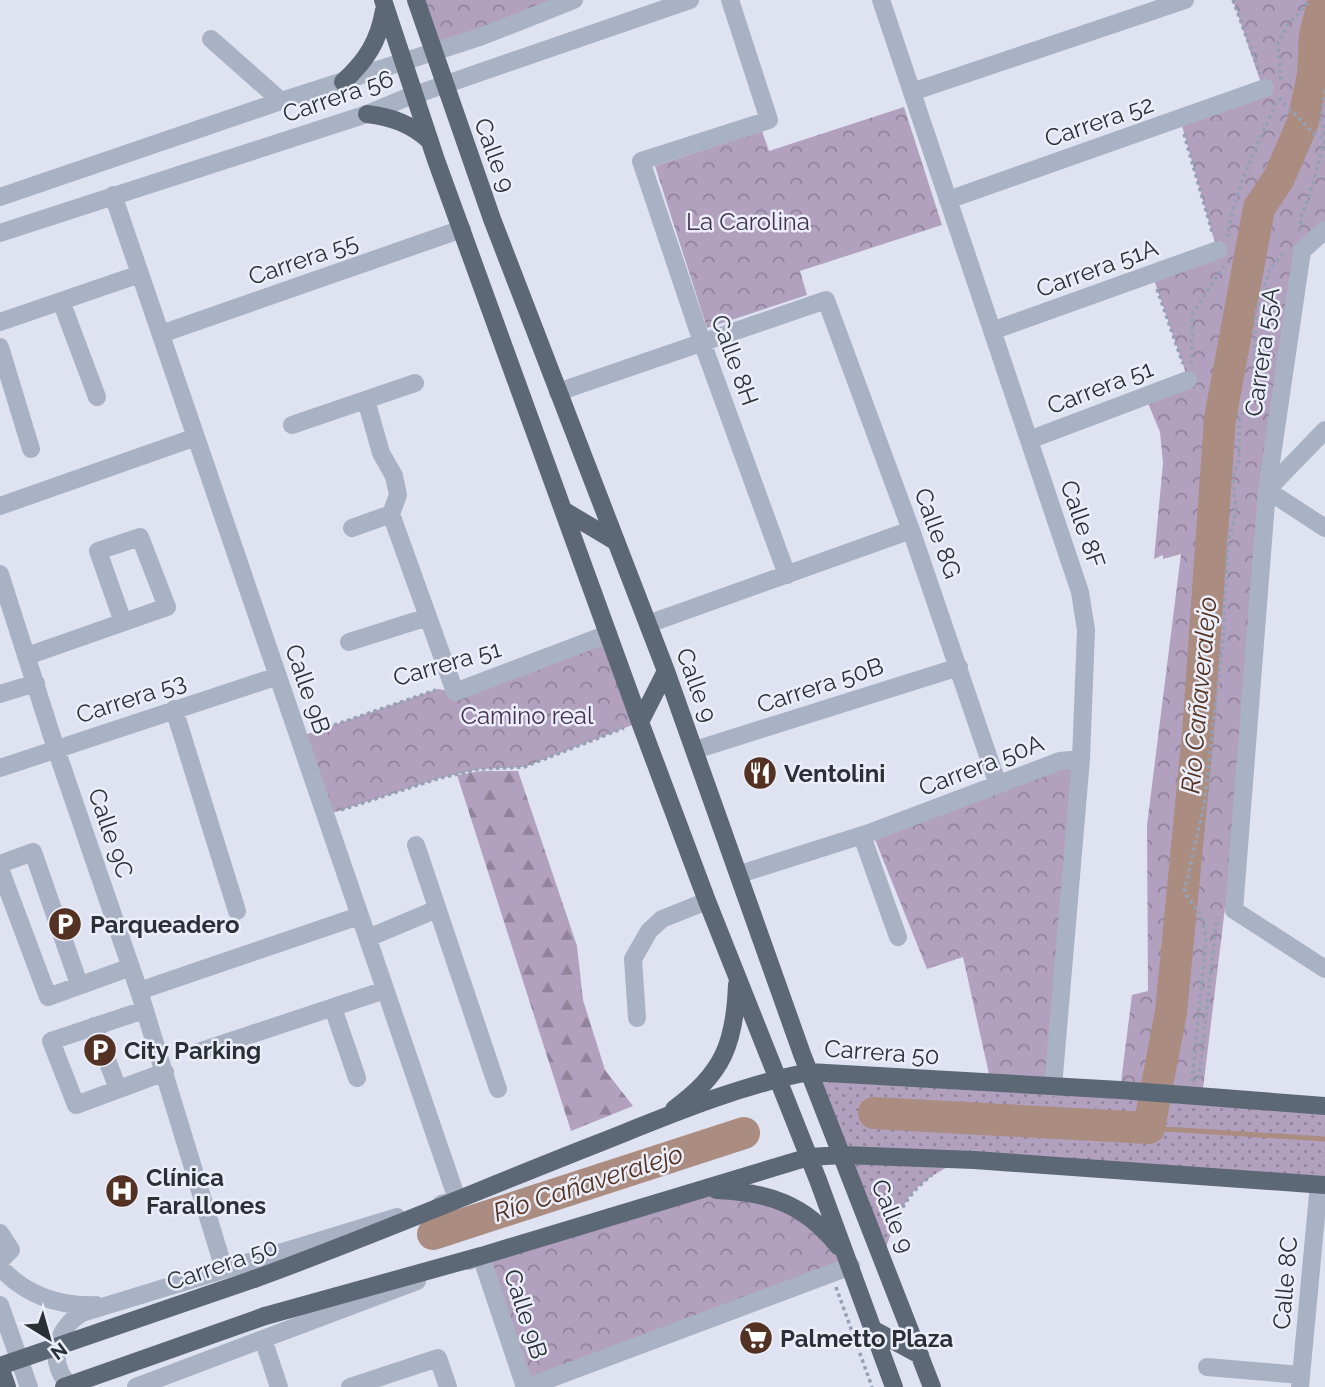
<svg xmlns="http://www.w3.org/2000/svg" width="1325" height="1387" font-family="Raleway,sans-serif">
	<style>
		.grass { fill: url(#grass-dots) }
		.forest { fill: url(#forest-firs) }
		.park { fill: url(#park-crowns) }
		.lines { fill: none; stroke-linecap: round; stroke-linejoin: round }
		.stream { stroke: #ab8c80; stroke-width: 5 }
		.river { stroke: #ab8c80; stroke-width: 32 }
		.path { stroke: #96a0b4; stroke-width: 3.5; stroke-dasharray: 3.5 3.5; stroke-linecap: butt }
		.minor { stroke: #a9b1c5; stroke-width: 18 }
		.major { stroke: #5d6877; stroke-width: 18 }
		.major-bridge { stroke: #5d6877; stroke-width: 18 }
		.labels { text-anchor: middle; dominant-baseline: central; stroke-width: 5; stroke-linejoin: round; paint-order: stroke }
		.street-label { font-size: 24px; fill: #2a3036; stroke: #ebeef8 }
		.park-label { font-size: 24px; fill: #453053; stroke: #ebeef8 }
		.poi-label { font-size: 24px; font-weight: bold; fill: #2a3036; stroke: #ebeef8; text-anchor: start }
		.water-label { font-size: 26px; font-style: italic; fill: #543223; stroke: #ebeef8 }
	</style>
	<defs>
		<pattern id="grass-dots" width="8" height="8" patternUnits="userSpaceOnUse" patternTransform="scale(1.75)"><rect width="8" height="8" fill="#b2a0bf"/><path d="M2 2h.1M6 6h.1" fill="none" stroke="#91839c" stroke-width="1.8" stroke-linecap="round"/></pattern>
		<pattern id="forest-firs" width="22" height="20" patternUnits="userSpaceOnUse" patternTransform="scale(1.75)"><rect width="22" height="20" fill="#b2a0bf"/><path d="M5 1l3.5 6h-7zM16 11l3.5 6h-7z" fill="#91839c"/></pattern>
		<pattern id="park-crowns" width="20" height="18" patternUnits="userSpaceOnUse" patternTransform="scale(1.75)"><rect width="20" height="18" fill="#b2a0bf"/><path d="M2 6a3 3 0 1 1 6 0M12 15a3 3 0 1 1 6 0" fill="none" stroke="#91839c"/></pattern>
	</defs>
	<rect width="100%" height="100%" fill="#dfe3f1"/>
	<!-- grass -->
	<path class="grass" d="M809,1072L1325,1106V1185L952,1165C904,1188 900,1210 883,1256Z"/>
	<!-- forest -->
	<path class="forest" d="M482,771H518L577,946L583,1000L605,1070L633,1106L571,1131L457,775Z"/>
	<!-- park -->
	<path class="park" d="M416,0H574L435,52Z
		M1233,0H1325V230L1303,250L1296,290L1234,910L1225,908L1202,1097L1120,1090L1132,995L1148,991L1147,825L1181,554L1163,559V555L1154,559L1163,463L1160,432L1145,396L1188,379L1152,274L1217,250L1180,119L1263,89Z
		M904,107L942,225L800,271L807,295L707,328L655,166L762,131L769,151Z
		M608,634L640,722L524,767L480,769L440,778L326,815L299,737L438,689L455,692Z
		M1081,759L1053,1087L991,1083L963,957L927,969L872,832Z
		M705,1189L784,1202L851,1266L528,1387L481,1256Z"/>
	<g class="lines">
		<!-- stream -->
		<path class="stream" d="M1149,1128L1325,1139"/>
		<!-- river -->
		<path class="river" d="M874,1113L1149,1128L1171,1012L1198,733L1220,419L1259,208L1279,178L1303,122L1313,75L1315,35L1324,0
			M433,1234L744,1133"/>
		<!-- path -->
		<path class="path" d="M1233,0L1260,74
			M1281,80L1278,44L1287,26L1310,0
			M1325,90L1321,119L1325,138
			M1279,98L1314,134L1325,139
			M1184,134L1213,235
			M1300,231L1301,216L1309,197L1325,139
			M1227,237C1235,188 1257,146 1277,101
			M1157,289L1183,364
			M1191,364L1193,313L1224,266
			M314,732L436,690
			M341,810L440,778L480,769L524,767L624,728
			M1199,1079L1217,917
			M1192,1081L1206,938L1201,915L1184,892L1204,806L1223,640L1228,542L1236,513L1233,476L1239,460V421L1254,387L1256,312L1270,269L1284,252
			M891,1233C900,1208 911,1191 932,1175
			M836,1287L872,1387"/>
		<!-- minor -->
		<path class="minor" d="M730,0L769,120L641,161L702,342L787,575
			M881,0L1080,592L1086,630L1081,759L1053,1087
			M211,39L281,101
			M912,92L1185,0
			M113,195L457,1199L441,1204
			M0,197L281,101L480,37L574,0
			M948,200L1265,88
			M1325,230L1302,251L1267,490L1234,910L1325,969
			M0,233L367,114L403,99L690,0
			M61,301L97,397
			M0,322L140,274
			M992,331L1218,250
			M161,334L462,229
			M0,347L31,449
			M558,392L826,300L911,530L998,785
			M366,400L381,453L394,476L398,495L391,514L455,692L608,634
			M292,425L415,383
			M1029,440L1188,380
			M1267,490L1325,430
			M1267,490L1325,528
			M0,506L196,437
			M352,528L391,514
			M0,574L56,749L139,991L224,1269
			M648,624L911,530
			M349,642L428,617
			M27,656L167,607L140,537L98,551L123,622
			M0,694L36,683
			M174,709L237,911
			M695,750L959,667
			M0,768L278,676
			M862,836L898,937
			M416,845L498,1089
			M0,864L33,852L79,984
			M0,869L48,997L131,967
			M740,874L872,832L1060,761L1081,759
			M368,938L437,909
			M139,991L359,916
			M333,1008L357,1078
			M144,1010L51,1041L76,1105L165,1072
			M637,1018L633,959L649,931L662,919L707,901
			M94,1026L118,1089
			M198,1052L385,990
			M0,1233L11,1250L0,1261
			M469,1261L481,1256L525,1387
			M0,1267C25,1295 60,1307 96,1305
			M0,1305L29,1387
			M263,1339L279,1387
			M1207,1367L1301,1375
			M72,1387C46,1365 55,1329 82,1313L397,1217
			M136,1387L417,1281
			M350,1387L438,1358L448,1387
			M528,1387L851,1266
			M1300,1387L1319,1184"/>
		<!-- major -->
		<path class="major" d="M383,0L436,160L640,722L707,901L818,1180L894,1387
			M416,0L492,219L666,671L802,1054L932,1387
			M343,82C366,61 379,41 384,10
			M367,114C392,117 411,124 430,141
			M563,510L615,541
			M640,722L666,671
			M674,1109C723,1074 735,1043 737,984
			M716,1190C768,1192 805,1204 838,1246
			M254,1279C370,1237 484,1188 599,1143C667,1116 737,1086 809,1072L1120,1090L1325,1106
			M265,1316L481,1256L809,1157L843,1155L974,1160L1325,1185
			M874,1330L920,1355
			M0,1367L7,1387"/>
		<!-- major-bridge -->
		<path class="major-bridge" d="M0,1366L254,1279
			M64,1387L265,1316"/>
	</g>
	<!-- icons -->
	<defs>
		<g id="restaurant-disc" transform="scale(1.75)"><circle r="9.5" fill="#543223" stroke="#ebeef8"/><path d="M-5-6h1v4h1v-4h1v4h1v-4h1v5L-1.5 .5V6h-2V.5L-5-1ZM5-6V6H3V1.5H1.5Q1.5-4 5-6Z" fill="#fff"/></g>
		<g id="parking-disc" transform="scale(1.75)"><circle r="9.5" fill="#543223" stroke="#ebeef8"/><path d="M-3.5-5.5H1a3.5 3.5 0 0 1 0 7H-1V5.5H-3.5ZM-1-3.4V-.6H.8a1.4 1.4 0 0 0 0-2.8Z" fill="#fff"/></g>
		<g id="hospital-disc" transform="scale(1.75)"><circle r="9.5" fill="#543223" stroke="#ebeef8"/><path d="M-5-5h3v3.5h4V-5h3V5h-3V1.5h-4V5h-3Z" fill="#fff"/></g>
		<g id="supermarket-disc" transform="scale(1.75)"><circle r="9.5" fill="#543223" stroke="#ebeef8"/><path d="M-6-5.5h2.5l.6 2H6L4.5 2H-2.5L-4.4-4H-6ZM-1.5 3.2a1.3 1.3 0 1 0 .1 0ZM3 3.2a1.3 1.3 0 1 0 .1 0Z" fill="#fff"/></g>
	</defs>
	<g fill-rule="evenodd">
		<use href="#restaurant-disc" x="760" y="773"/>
		<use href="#parking-disc" x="65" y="924"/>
		<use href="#parking-disc" x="100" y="1050"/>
		<use href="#hospital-disc" x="122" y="1191"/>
		<use href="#supermarket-disc" x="756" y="1338"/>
	</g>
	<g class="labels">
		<!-- street labels -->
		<g class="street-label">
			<text transform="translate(338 96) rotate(-19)">Carrera 56</text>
			<text transform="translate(1099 121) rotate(-19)">Carrera 52</text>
			<text transform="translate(495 155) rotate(70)">Calle 9</text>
			<text transform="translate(303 259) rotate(-19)">Carrera 55</text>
			<text transform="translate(1097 268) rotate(-20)">Carrera 51A</text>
			<text transform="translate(1262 352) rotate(-82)">Carrera 55A</text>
			<text transform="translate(735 360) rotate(70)">Calle 8H</text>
			<text transform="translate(1100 387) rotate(-21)">Carrera 51</text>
			<text transform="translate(1083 524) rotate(71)">Calle 8F</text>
			<text transform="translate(938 533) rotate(70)">Calle 8G</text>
			<text transform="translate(447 663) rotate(-16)">Carrera 51</text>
			<text transform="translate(697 685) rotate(70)">Calle 9</text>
			<text transform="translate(820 685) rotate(-18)">Carrera 50B</text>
			<text transform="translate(308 689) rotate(71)">Calle 9B</text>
			<text transform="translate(131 698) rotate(-18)">Carrera 53</text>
			<text transform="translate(981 765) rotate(-21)">Carrera 50A</text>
			<text transform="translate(111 833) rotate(71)">Calle 9C</text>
			<text transform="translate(882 1052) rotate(4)">Carrera 50</text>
			<text transform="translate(893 1216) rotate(68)">Calle 9</text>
			<text transform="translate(222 1264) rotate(-19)">Carrera 50</text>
			<text transform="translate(1285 1283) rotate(-85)">Calle 8C</text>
			<text transform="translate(526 1314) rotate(72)">Calle 9B</text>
		</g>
		<!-- park labels -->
		<g class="park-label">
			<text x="748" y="221">La Carolina</text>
			<text x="527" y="715">Camino real</text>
		</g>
		<!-- poi labels -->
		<g class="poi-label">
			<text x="784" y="773">Ventolini</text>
			<text x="90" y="924">Parqueadero</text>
			<text x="124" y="1050">City Parking</text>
			<text x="146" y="1177">Clínica<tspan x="146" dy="28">Farallones</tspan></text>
			<text x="780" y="1338">Palmetto Plaza</text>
		</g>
		<!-- water labels -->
		<g class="water-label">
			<text transform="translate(1199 695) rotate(-85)">Río Cañaveralejo</text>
			<text transform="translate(588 1183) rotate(-18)">Río Cañaveralejo</text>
		</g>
	</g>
	<!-- north arrow -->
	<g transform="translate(49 1338) rotate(143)" stroke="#ebeef8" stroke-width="5" paint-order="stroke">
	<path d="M0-5L12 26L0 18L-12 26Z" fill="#2a3036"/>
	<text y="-10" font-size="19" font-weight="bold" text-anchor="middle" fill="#2a3036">N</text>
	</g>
</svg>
